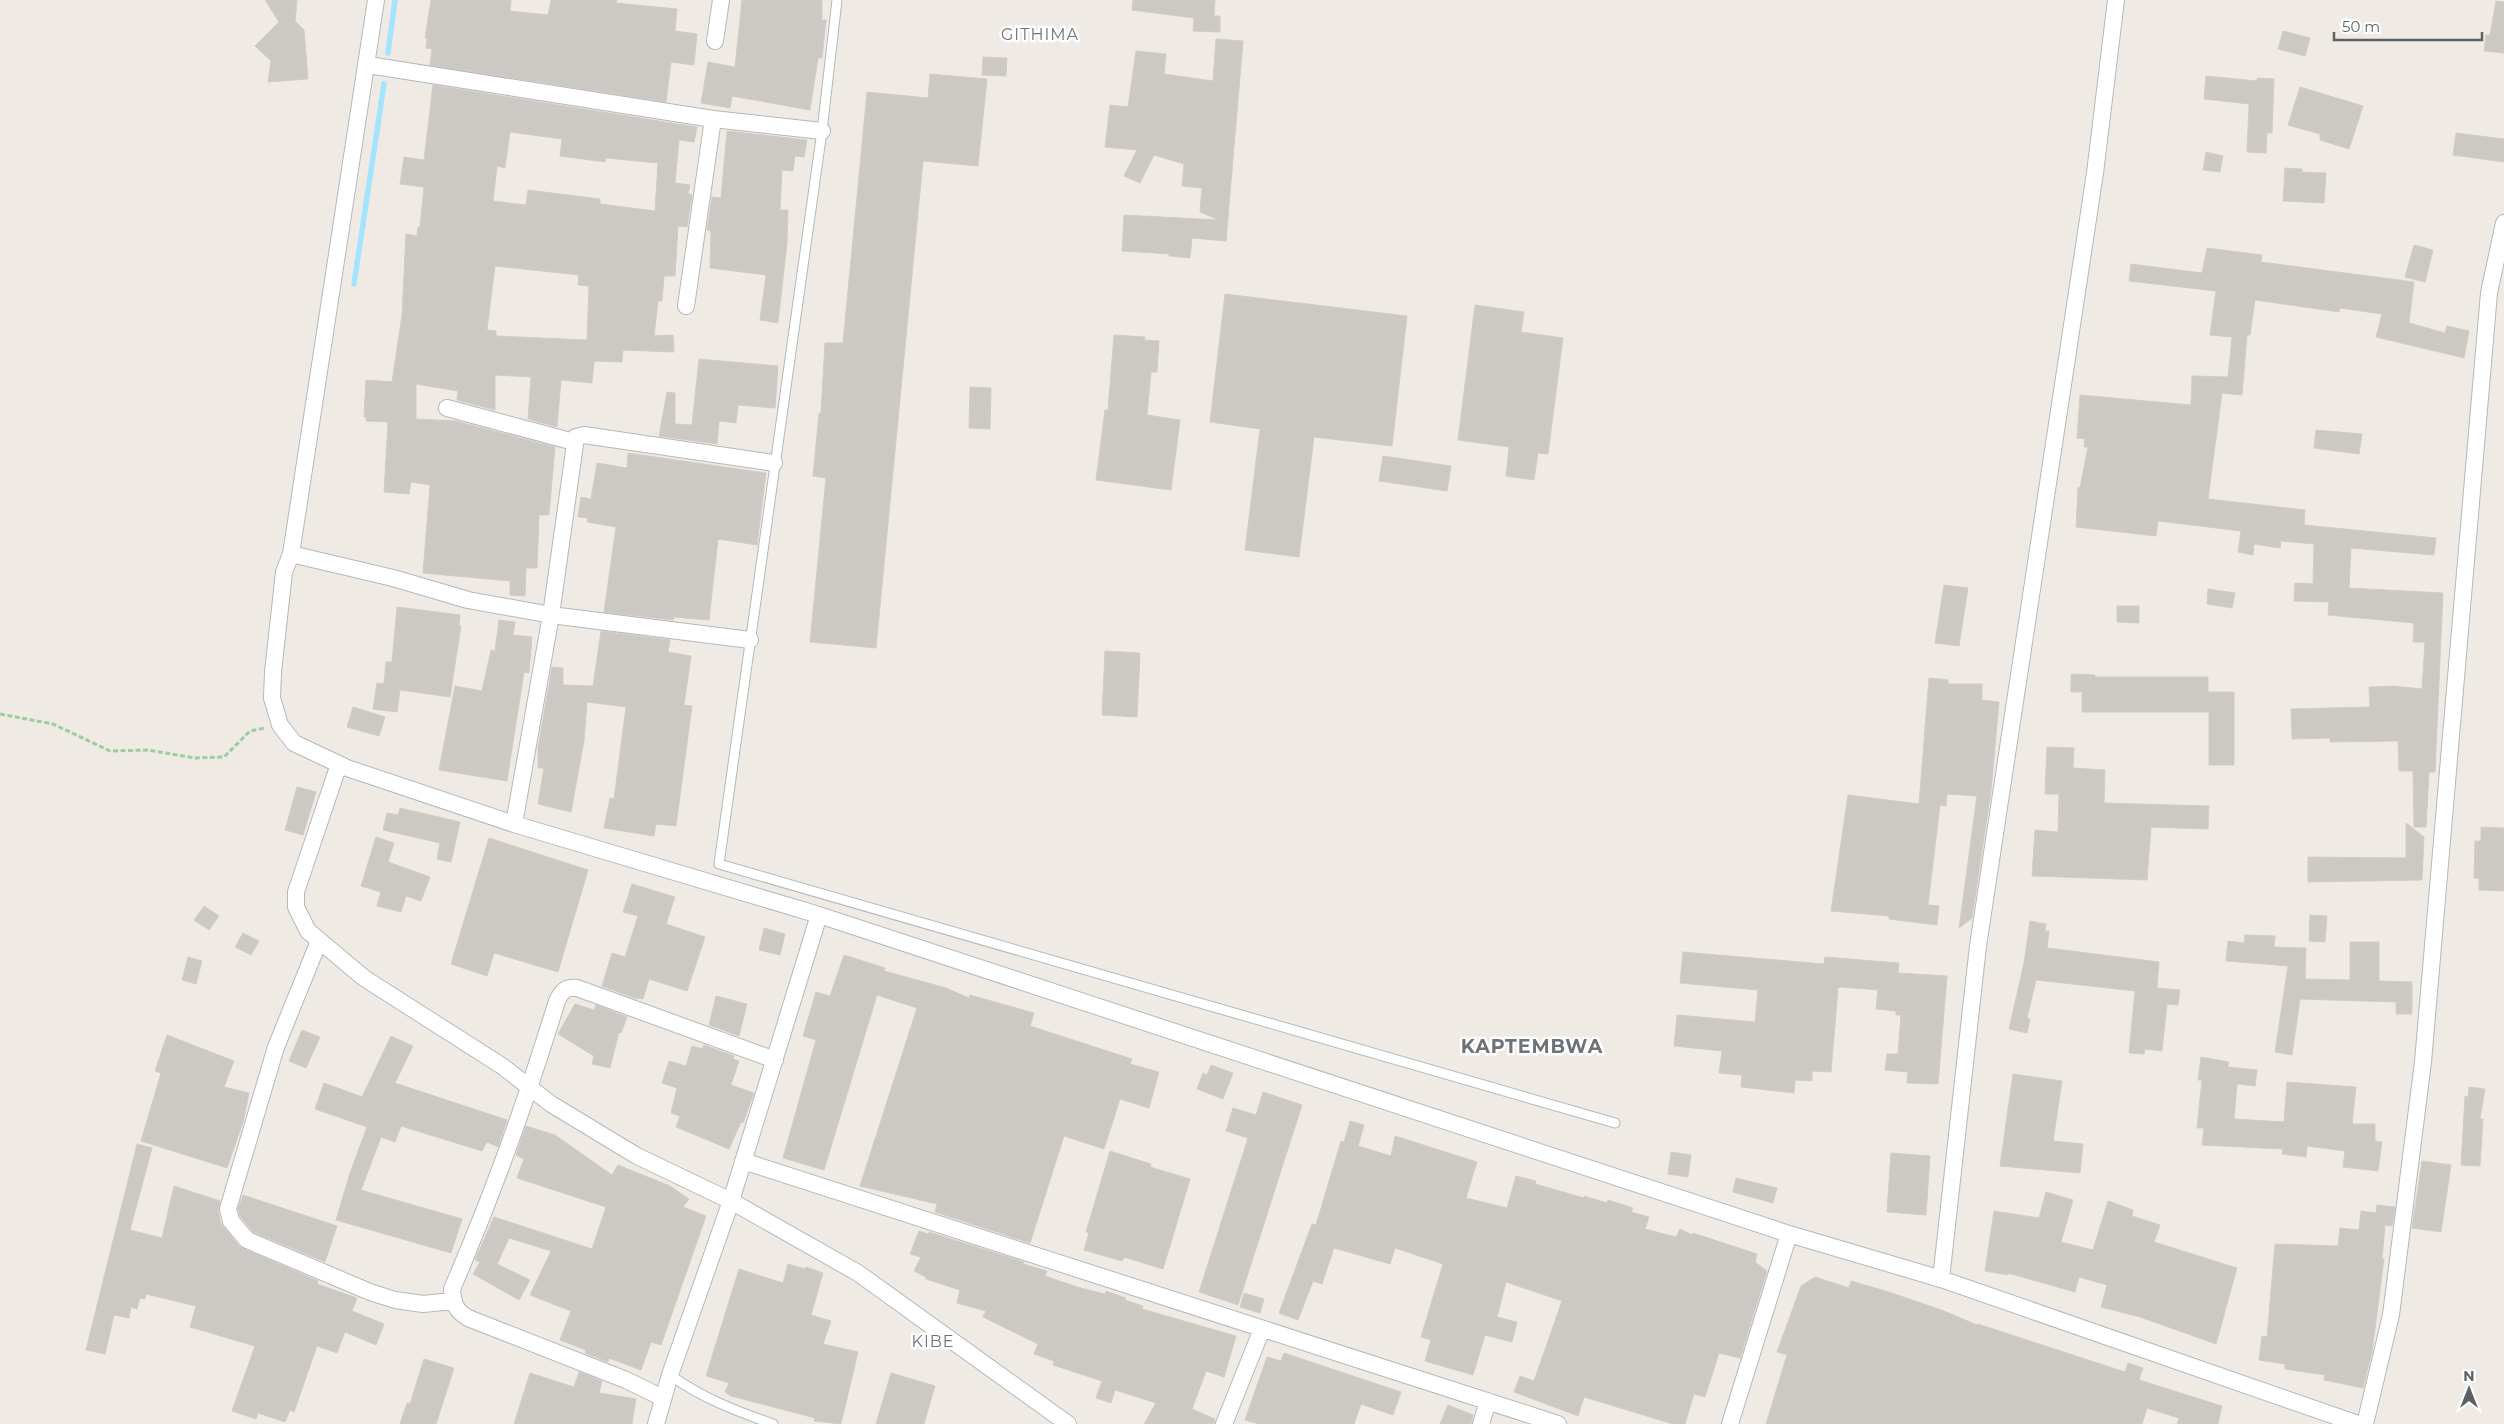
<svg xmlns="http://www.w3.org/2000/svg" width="2504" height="1424" font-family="Montserrat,sans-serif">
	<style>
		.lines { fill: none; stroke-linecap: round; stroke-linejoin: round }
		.stream { stroke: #a3e4ff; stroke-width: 5.5 }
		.building { fill: #ccc8c3; stroke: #d4ccc2; fill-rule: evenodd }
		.lane-casing { stroke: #b4b8bb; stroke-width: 11 }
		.street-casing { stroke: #b4b8bb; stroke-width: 18 }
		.path { stroke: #9bcda2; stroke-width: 3; stroke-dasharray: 5 2.5; stroke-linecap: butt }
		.lane { stroke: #fff; stroke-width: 9 }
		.street { stroke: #fff; stroke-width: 16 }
		.labels { text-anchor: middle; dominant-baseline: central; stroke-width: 5; stroke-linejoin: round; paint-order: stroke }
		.quarter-label { font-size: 16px; letter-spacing: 1px; fill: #6d7377; stroke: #fff }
		.district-label { font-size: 19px; font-weight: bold; letter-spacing: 1px; fill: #6d7377; stroke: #fff }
	</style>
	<rect width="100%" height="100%" fill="#efebe4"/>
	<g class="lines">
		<!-- stream -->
		<path class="stream" d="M388,53L395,0
			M354,284L384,84"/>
	</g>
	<!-- building -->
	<path class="building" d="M265,0H297L295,21L304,30L308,79L268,82L271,61L255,46L279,22Z
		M431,0H511L510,11L548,15L551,0H617L616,3L677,9L675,31L697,34L694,65L671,62L666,102L430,65L432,49L426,48L427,38H425Z
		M742,0H822V20H826L822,58H818L810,110L732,96L730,108L701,103L708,62L735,67Z
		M1133,0H1215L1214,16H1220V32L1193,31L1194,18L1132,10Z
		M2496,1L2504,2V53L2484,51L2486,35H2490Z
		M2283,31L2310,38L2305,56L2278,49Z
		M1216,39L1243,41L1226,241L1192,238L1190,258L1169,256V254L1122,251L1124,215L1219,220L1200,212L1202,188L1182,186L1184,164L1154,155L1140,183L1124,176L1137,150L1105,147L1110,105L1128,107L1136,51L1166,54L1164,74L1213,81Z
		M983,57L1007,58L1006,76L982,75Z
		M930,74L987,79L978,166L923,161L876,648L810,642L826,478L813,476L819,413H821L825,343H843L867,92L928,98Z
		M2206,76L2257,81V78L2274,79L2272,133H2267L2266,153L2247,152L2249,104L2204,99Z
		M433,85L697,127L694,142L679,140L675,183L690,185L688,194L692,195L687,227L678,226L675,276H664L662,301H658L654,336L673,335L674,352L623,350L622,362L594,361L592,383L561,380L557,427L528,419L531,377L495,375V410L457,400L458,391L416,384V419L456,421L555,447L549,515H539L537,568H526L525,596L510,595V581L423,573L430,485L411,482L409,494L384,492L388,422L366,421V417H364L366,380L392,382L402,315L406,234L417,236L418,227H420L424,187L400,184L404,157L424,160ZM510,132L562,139L560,156L605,162L606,158L658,163L655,211L600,204V199L528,190L526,205L493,201L497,166L505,168ZM495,266L579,275L578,285L589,286L587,340L496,336V331L487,330Z
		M2300,87L2363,106L2349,149L2320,140V134L2288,125Z
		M727,131L807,140L804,157L795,156L793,171L782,170L780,210H788L787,243L778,323L760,320L766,275L710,268L711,231L707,230L712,197L721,198Z
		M2456,133L2504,139V162L2453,155Z
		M2206,152L2223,156L2220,172L2203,170Z
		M2285,168L2302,169V172L2326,173L2324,203L2283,201Z
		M2414,245L2433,250L2425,282L2405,277Z
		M2207,248L2262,255L2261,262L2414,282L2409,323L2445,333L2447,326L2469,331L2464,358L2376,337L2382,314L2340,308L2339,312L2255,300L2250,335H2247L2242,395L2222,393L2208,499L2305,510L2304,525L2436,538L2434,555L2351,548L2349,588L2443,593L2435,772H2429L2426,827H2414L2413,771H2399L2398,741L2330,742V738L2292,739L2291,709L2370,707L2369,687L2392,686L2422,689L2425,642H2413L2414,623L2328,615L2329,602L2294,601L2295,583L2313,584L2314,544L2281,541L2280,548L2254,544L2253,555L2238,552L2241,531L2158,521L2156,536L2076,527L2078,487L2080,488L2088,447H2084L2085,439L2077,438L2080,395L2191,405L2192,376L2228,377L2232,337L2210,335L2216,291L2129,281L2131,264L2202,273Z
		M1225,294L1407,316L1392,446L1314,437L1299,557L1245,550L1260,429L1210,422Z
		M1475,305L1524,312L1521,332L1563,338L1548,454L1538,453L1534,480L1506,476L1509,447L1458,440Z
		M1114,335L1145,337L1144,340L1159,341L1157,372H1151L1147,415L1180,420L1171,490L1096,480L1105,410H1108Z
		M699,359L778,366L775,408L738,405L736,423L719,421L717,444L659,436L667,392L675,393V424L692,425Z
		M970,387L991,388L990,429L969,428Z
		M2316,430L2362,434L2359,454L2314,448Z
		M628,453L766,473L757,545L718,539L709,620L674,617L673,620L604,612L616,527L587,522L588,518L578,517L581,497L591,499L597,463L627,468Z
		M1383,456L1451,466L1447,491L1379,481Z
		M1944,585L1968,588L1959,646L1935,643Z
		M2208,589L2235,593L2232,608L2207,604Z
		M2117,606H2139V623L2117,622Z
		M397,607L460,615L459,625L461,626L450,697L400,690L397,712L373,709L377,683L384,684L386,662H392Z
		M499,620L515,622L513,635L532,637L529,673L524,672L507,781L439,770L455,686L482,691L491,650L495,651Z
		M601,631L670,640L668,652L691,656L684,705L692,706L676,826L656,824L654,836L604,828L610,798L614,799L626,707L587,702L584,741L571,812L538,804L544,768H538V748L552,667L563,668V685L593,686Z
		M1105,651L1140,653L1137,717L1102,715Z
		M2071,674L2095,675V677H2208V692H2234V765H2209V712H2082V692H2071Z
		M1929,678L1948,680V684H1982V700L1999,702L1991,791L1972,918L1959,928L1977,796L1947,794L1946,806L1940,805L1928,905L1939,906L1937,925L1889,919V916L1831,911L1848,795L1919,804Z
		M353,707L385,717L379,736L347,727Z
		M2047,747L2074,748L2073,768L2105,770L2104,803L2209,806L2208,829L2151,827L2147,880L2032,876L2035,830L2058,832L2059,794H2045Z
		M297,787L316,792L303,835L285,830Z
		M400,808L460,822L451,862L437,859L440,843L383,830L387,813L398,815Z
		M2406,823L2424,837L2422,880L2308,882V857L2406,858Z
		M2481,827L2504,828V891L2479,890V878H2474L2475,841H2481Z
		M376,837L394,843L388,862L430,877L421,901L406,896L401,912L377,906L381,892L361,886Z
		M489,838L588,870L558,972L494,953L487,976L451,964Z
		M632,884L675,897L666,924L705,937L687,991L649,979L643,999L634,998L602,986L612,953L625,957L638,916L623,912Z
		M204,906L219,916L209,930L194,920Z
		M2310,915L2327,916L2325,942L2309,941Z
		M2030,921L2046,924L2045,931H2049L2047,948L2159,962L2157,988L2180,990L2178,1005L2167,1004L2162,1051L2145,1049L2144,1054L2129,1053L2135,991L2036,980L2027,1018L2030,1019L2027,1033L2009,1029L2024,963Z
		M764,928L785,934L780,955L759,950Z
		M243,933L259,941L251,955L235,947Z
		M2245,935L2275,936L2274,947L2306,948L2305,979L2350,980V942H2379V981L2412,982V1014H2396V1002L2300,999L2292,1055L2275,1052L2288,966L2226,961L2228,941L2244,943Z
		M1683,952L1824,964L1825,957L1899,963L1898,973L1947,976L1938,1084L1907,1083L1908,1072L1885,1070L1887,1054H1898L1901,1015H1896V1011L1876,1009L1878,990L1840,987L1838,988L1831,1072L1812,1071V1081L1795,1080L1794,1093L1741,1087L1742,1075L1719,1073L1722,1051L1674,1046L1677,1015L1755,1022L1758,990L1680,983Z
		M844,955L885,968L884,971L946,988L969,998L970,995L1034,1013L1030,1026L1132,1059L1130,1064L1159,1072L1149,1108L1120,1099L1104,1149L1064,1136L1030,1243L935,1212L937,1204L860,1186L917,1008L877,995L824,1170L783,1158L816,1040L803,1036L816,992L830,996Z
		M188,957L202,961L196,984L182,980Z
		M716,996L747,1004L739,1036L709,1025Z
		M575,1004L594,1010L596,1005L627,1017L621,1033L619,1032L610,1068L592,1064L594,1056L558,1034Z
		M302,1030L320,1037L306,1068L289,1061Z
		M167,1035L234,1061L224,1087L249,1093L243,1122L227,1168L141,1141L161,1073L155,1071Z
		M391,1036L413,1046L395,1083L507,1120L498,1147L487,1142L482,1151L401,1126L395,1142L381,1137L361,1190L462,1219L451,1253L336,1220L350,1173L367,1127L315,1109L324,1083L362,1097Z
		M704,1045L734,1056L733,1059L739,1061L731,1085L754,1093L743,1123L741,1122L729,1149L676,1127L680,1116L671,1113L677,1088L662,1083L669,1061L686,1066L692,1046L702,1049Z
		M2201,1057L2229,1062L2228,1067L2257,1070L2255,1086L2237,1084L2234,1119L2284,1122L2287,1082L2356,1087L2352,1124H2375V1141L2382,1142L2378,1171L2343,1167L2345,1151L2307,1146L2306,1157L2282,1154L2283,1149L2202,1145L2204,1128H2197L2202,1080H2198Z
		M1211,1065L1233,1073L1223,1099L1197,1089L1203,1073L1207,1075Z
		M2013,1074L2062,1081L2053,1141L2083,1144L2080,1173L2000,1166Z
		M2469,1087L2485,1089L2480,1119H2483L2480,1166L2461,1165L2465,1096L2468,1097Z
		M1263,1092L1302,1105L1238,1305L1199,1292L1248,1138L1226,1131L1233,1108L1256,1115Z
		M1350,1121L1364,1125L1358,1146L1391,1156L1395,1136L1477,1162L1466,1198L1507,1208L1516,1176L1536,1181L1535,1184L1584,1198V1196L1607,1203L1608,1200L1633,1208L1631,1212L1649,1217L1645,1229L1676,1237L1680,1229L1692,1235L1693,1233L1757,1254L1755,1262L1767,1271L1740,1358L1719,1353L1705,1397L1694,1394L1685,1424H1673L1584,1397L1578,1416L1514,1392L1520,1376L1534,1381L1562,1301L1506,1282L1497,1317L1517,1322L1512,1342L1485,1335L1473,1375L1425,1361L1431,1340L1421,1337L1443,1264L1395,1248L1390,1264L1334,1248L1322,1284L1313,1281L1298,1320L1279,1313L1312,1224L1316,1225L1341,1141L1344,1142Z
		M526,1126L555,1135L612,1175L618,1165L670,1186L689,1199L683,1207L706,1216L661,1345L651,1342L641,1370L609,1358L608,1362L585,1353L586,1350L560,1340L571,1311L530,1295L551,1251L509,1238L497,1264L530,1280L519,1300L473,1274L480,1262L475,1260L494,1217L592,1249L606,1207L517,1178L524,1159L516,1155Z
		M137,1144L152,1148L130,1230L162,1238L174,1186L220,1201L218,1211L221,1224L240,1247L318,1281L317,1284L357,1298L352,1311L384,1324L376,1345L345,1332L337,1353L317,1346L294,1412L290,1410L285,1422L258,1413L256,1419L232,1411L255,1346L190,1327L196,1306L146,1294L145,1299L140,1298L137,1309L131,1307L129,1318L114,1315L105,1354L86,1350Z
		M1110,1151L1151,1164L1150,1167L1190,1179L1163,1269L1124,1257L1122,1261L1084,1250L1089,1233L1086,1232Z
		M1671,1152L1691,1155L1688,1177L1668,1174Z
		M1891,1153L1930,1156L1926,1215L1887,1212Z
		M2422,1161L2451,1165L2441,1232L2412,1228Z
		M1736,1178L1777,1188L1773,1203L1733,1192Z
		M2046,1192L2073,1200L2061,1242L2093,1250L2108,1201L2133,1210L2132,1216L2160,1225L2154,1242L2237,1268L2216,1344L2140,1317L2101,1307L2107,1285L2079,1277L2075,1292L2008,1273V1275L1985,1271L1994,1211L2039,1218Z
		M243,1195L337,1226L325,1262L253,1232L240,1216L238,1209Z
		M2377,1205L2395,1207L2392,1226L2385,1225L2382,1259H2384L2372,1352L2363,1388L2324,1380L2325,1375L2285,1369V1364L2259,1360L2262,1336L2267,1337L2275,1244L2338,1246L2340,1228L2359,1230L2361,1211L2376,1213Z
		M919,1231L928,1234L929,1232L1024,1262L1023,1264L1047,1271L1045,1276L1077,1287L1105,1294L1106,1291L1126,1298L1125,1300L1143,1306L1142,1309L1236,1336L1224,1377L1206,1371L1192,1409L1215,1419L1214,1424H1144L1156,1403L1115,1390L1111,1403L1096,1398L1102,1381L1053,1365L1054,1361L1034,1354L1038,1344L983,1317L986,1311L957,1303L960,1290L926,1279V1277L914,1271L921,1257L910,1254Z
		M788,1264L805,1269L806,1267L823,1273L811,1315L831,1321L823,1344L858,1352L841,1424L814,1421L815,1418L731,1396L725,1392L729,1383L706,1376L739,1269L783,1283Z
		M1815,1277L1849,1288L1851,1281L1892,1293L1944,1311L1977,1325L1978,1324L2125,1372L2128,1363L2143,1368L2139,1380L2222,1406L2218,1424H2177L2179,1418L2147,1408L2142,1424H1766L1787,1355L1777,1352L1801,1286Z
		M1244,1293L1264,1299L1260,1313L1240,1307Z
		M1284,1353L1401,1392L1393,1415L1361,1404L1354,1424H1259L1245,1420L1267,1357L1281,1361Z
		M424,1359L454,1368L436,1424H400L407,1403L410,1404Z
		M579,1372L602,1381L599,1393L636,1399L632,1424H514L530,1373L574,1387Z
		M891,1373L935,1386L924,1424H876Z
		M1448,1405L1473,1415L1471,1424H1440Z"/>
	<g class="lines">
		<!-- lane casing -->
		<g class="lane-casing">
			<path id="lane" d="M837,0L822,131L719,864L1615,1123
				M670,1375C702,1398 736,1411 773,1424"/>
		</g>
		<!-- street casing -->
		<g class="street-casing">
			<path id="street" d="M376,0L291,554L284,572L273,672L272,698L280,725L294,743L347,768L514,824L819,915L1789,1234L1941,1279L2358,1424
				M715,41L721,0
				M368,65L713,119L822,131
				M686,306L713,119
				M447,408L574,442
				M291,554L393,578L468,600L551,615L750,640
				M339,764L296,892V907L308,931L364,978L502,1066L551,1104L637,1156L731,1201L858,1273L1068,1424
				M514,824L551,615L576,437L584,435L774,463
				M319,941L276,1047L228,1209L231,1221L247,1240L370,1292L395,1300L423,1304L453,1301
				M743,1161L1558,1424
				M1941,1279L1978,946L2095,173L2116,0
				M663,1398L626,1380L468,1318C455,1310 453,1303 452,1289C493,1194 527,1099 557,1001C562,991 565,987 577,988L775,1060
				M656,1424L670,1375L731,1201L819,915
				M1224,1424L1262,1329
				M1481,1424L1488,1401
				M1730,1424L1789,1234
				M2365,1424L2391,1315L2423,1062L2489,293L2504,223"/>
		</g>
		<!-- path -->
		<path class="path" d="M0,714L53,724L110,751L148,750L195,758L224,757L250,731L265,728"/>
		<!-- lane -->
		<use href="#lane" class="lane"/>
		<!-- street -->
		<use href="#street" class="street"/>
	</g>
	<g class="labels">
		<!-- quarter labels -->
		<g class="quarter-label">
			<text x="1040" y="34">GITHIMA</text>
			<text x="933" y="1341">KIBE</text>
		</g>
		<!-- district labels -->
		<g class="district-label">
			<text x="1532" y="1046">KAPTEMBWA</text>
		</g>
	</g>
	<!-- north arrow -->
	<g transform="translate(2469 1389)" stroke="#ffffff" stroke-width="4" paint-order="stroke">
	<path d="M0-4L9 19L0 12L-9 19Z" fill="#5c6165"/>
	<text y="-8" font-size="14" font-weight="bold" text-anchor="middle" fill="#5c6165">N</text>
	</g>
	<!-- scale -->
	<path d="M2334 32v8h148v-8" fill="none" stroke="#5c6165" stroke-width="2.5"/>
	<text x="2342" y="32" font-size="15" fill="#5c6165" stroke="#ffffff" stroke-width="4" paint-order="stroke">50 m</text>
</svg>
